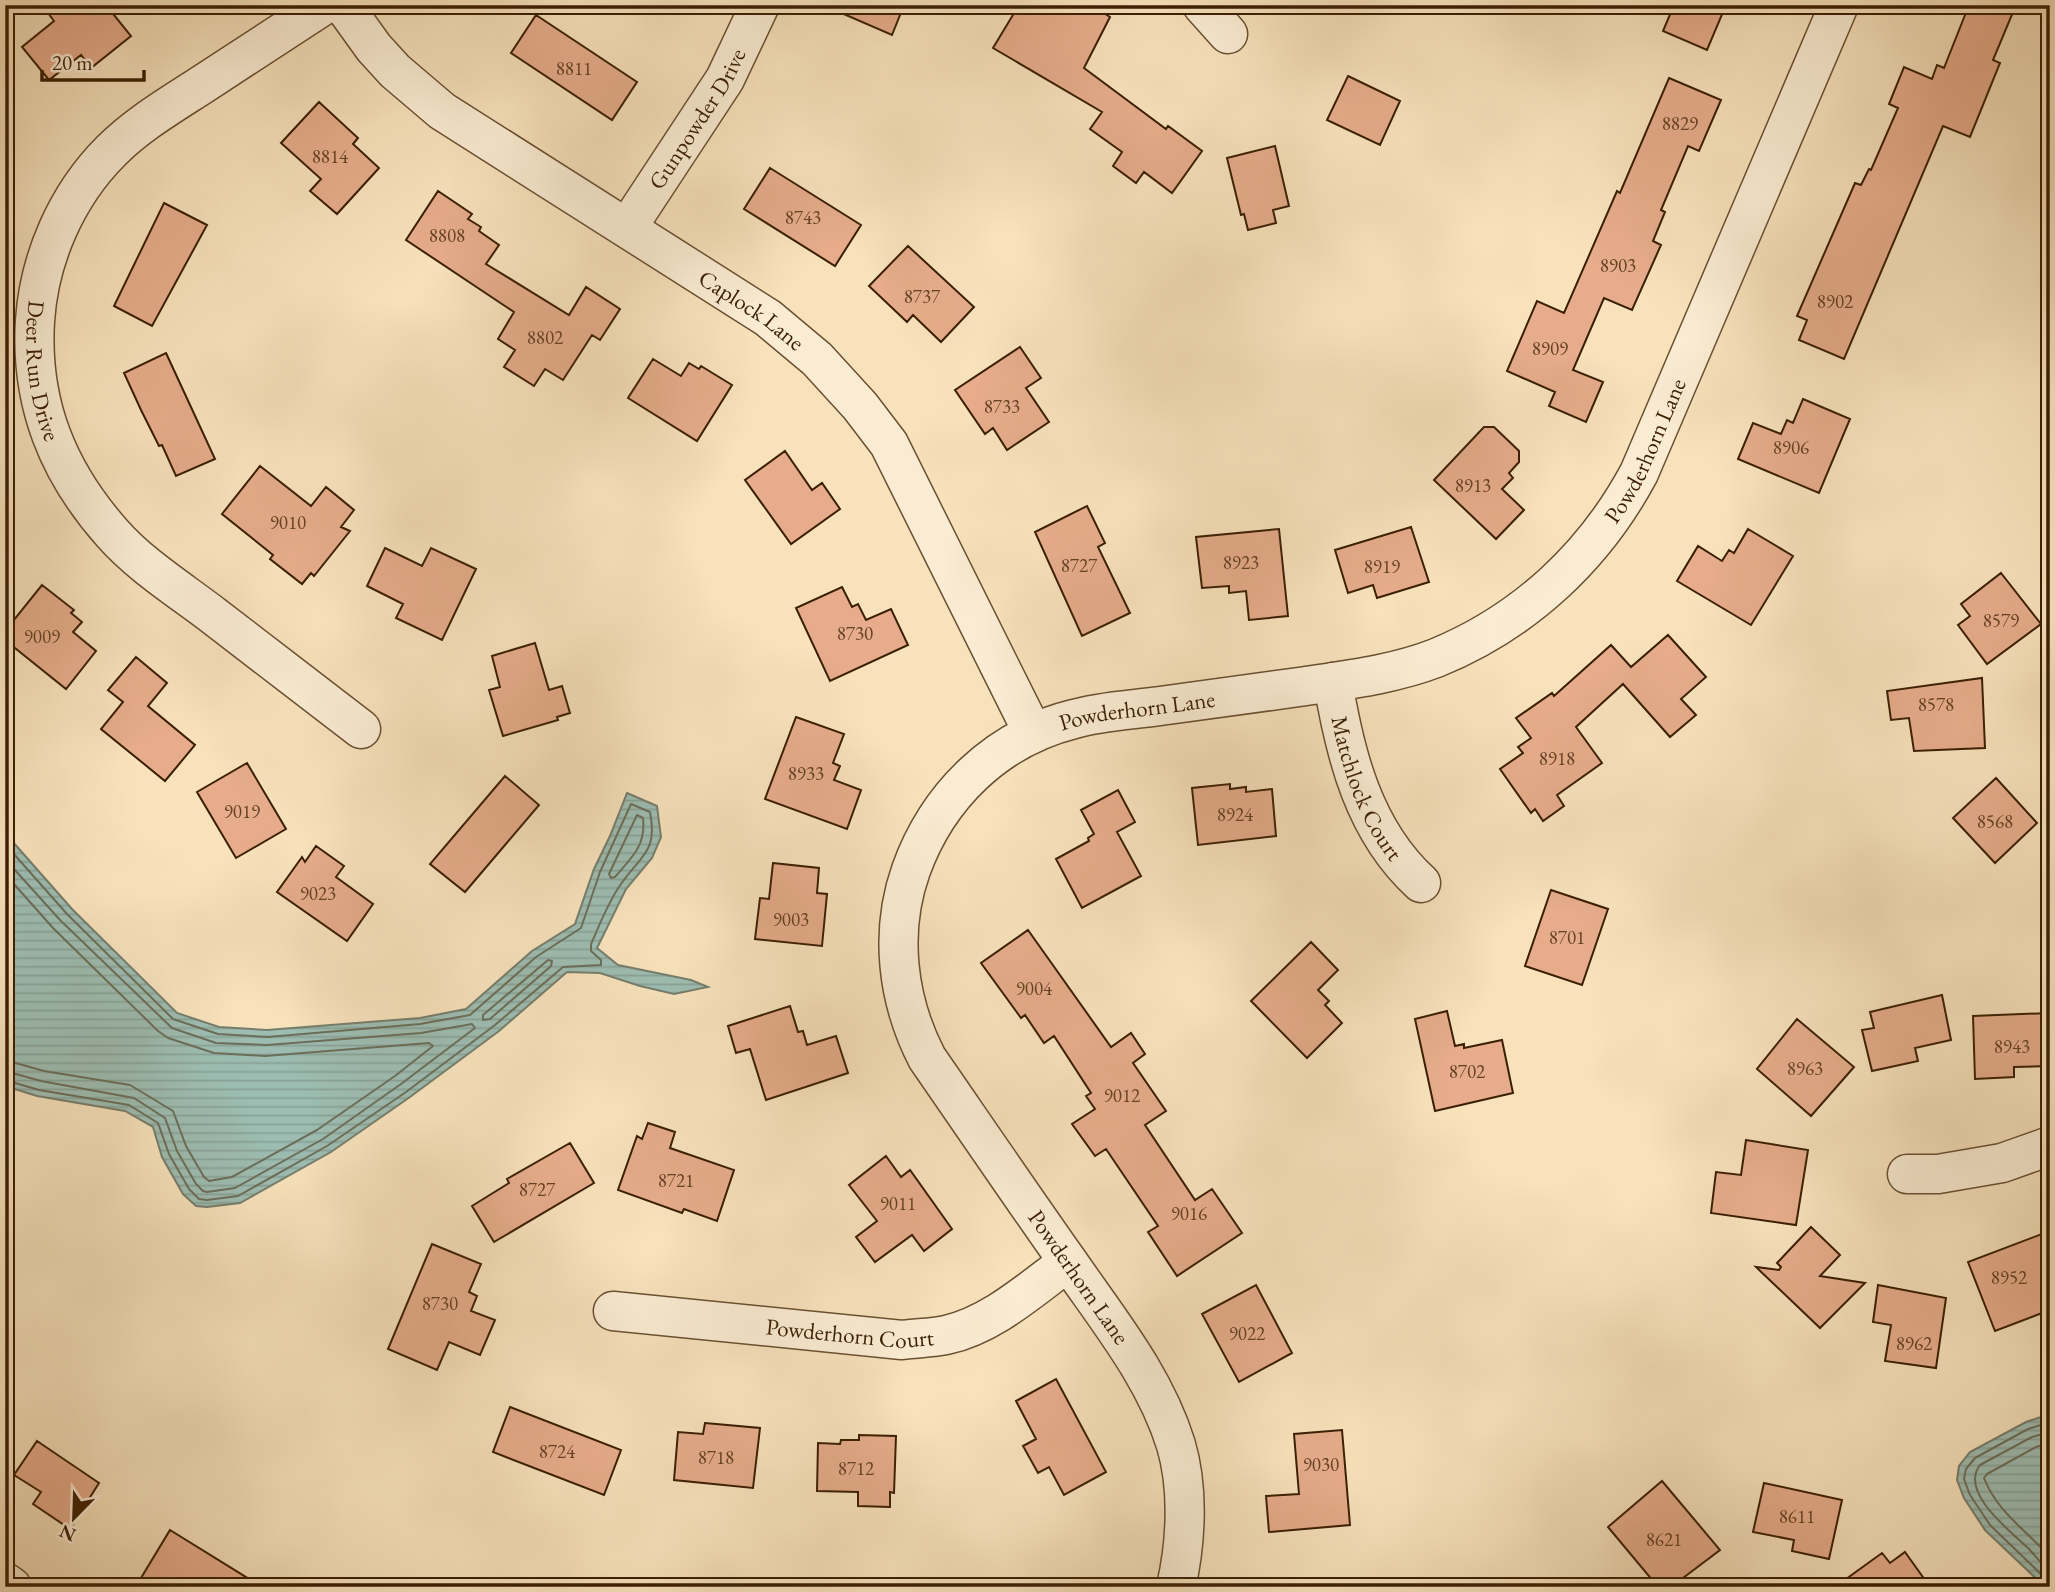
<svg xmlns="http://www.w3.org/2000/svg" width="2055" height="1592" font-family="'EB Garamond',serif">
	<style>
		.water { fill: url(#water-rules); stroke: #767e6c; stroke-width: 2 }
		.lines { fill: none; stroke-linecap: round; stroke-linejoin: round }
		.shore { stroke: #6c6e5a; stroke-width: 2 }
		.building { fill: #e6ac8b; stroke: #3b1f03; stroke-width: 2 }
		.minor-casing { stroke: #6a5031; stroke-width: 41 }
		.minor { stroke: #faecd3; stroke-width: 38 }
		.labels { text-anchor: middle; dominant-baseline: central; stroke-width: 7; stroke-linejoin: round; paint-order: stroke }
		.number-label { font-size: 19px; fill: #664225 }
		.street-label { font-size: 23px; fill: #3b1f03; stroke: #faecd3 }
	</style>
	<defs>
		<pattern id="water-rules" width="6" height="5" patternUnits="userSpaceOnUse" patternTransform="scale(1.75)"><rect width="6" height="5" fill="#9dbdb2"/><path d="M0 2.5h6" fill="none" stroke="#88a297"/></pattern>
	</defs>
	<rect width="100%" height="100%" fill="#f7e2bc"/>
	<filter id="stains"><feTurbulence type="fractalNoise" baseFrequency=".00286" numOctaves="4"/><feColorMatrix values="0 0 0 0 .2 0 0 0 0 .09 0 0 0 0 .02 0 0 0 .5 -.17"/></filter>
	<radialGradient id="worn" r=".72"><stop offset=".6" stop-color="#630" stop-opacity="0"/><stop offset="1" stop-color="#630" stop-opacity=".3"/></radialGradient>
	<!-- water -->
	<path class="water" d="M627,793L657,806L661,837L652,858L626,889L597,948L618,965L691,980L708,987L674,994L640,986L600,973L567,972L499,1031L410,1097L331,1152L240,1203L207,1207L196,1206L183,1194L162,1157L153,1127L125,1111L37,1096L5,1086V833L72,909L177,1013L219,1027L267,1030L420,1018L466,1009L532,951L575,924L594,869L610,836Z
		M2050,1414V1587H2045L1985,1530L1964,1498L1957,1480L1959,1466L1970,1452L2026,1422Z"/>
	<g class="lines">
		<!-- shore -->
		<path class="shore" d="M637,815L643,818C646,846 632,857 615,877L611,878L609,874Z
			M5,844L67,914L173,1019L218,1034L268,1037L420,1024L470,1015L536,957L581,928L600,872L631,804L650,812C658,852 641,855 621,884C608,902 600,924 591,944V951L601,960V965L563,967L495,1025L406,1092L327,1146L238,1196L207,1200L199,1199L189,1189L169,1154L158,1123L129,1105L39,1090L5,1080
			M5,859L60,920L172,1028L216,1043L267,1045L421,1033L472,1024L475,1028L401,1084L323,1139L235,1188L207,1192L203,1191L196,1184L177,1151L165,1118L134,1098L41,1081L5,1071
			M5,874L53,928L158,1031L168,1038L214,1053L265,1056L429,1043L433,1046L395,1076L317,1130L232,1177L209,1181L204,1177L186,1146L173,1111L130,1085L44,1071L5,1060
			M548,960L552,961L551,966L490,1019L483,1020V1015Z
			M2050,1432L2032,1437L1980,1465C1959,1492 2010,1531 2027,1547C2035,1555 2041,1564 2050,1571
			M2050,1443L2036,1447L1987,1474L1984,1478C1997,1512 2027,1531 2050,1557
			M2048,1587L2046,1579L1990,1525L1970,1495L1964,1479L1966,1469L1975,1458L2028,1429L2050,1422"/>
	</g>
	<!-- building -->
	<path class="building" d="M42,5H106L131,36L91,68L81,55L49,80L22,47L54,21Z
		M823,5H904L892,35Z
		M1019,5H1091L1110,17L1084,68L1166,129L1168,126L1202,151L1172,193L1144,172L1136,183L1113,166L1122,152L1090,129L1102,112L993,48Z
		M1674,5H1726L1707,50L1663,31Z
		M1969,5H2016L1993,60L2000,63L1970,137L1943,126L1844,359L1799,340L1807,320L1797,316L1855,183L1861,185L1869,169L1871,170L1898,108L1889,104L1904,67L1932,79L1937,65L1944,68Z
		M536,15L637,82L612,120L511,53Z
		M1348,76L1400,101L1380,145L1327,120Z
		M1669,78L1721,100L1699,151L1688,146L1661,210L1665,212L1653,241L1661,245L1632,310L1604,298L1573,370L1603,382L1586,422L1549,406L1555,392L1507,371L1537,301L1564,313L1617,191L1620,193Z
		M319,102L358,138L353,144L379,168L337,214L310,191L321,179L281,143Z
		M1275,146L1289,206L1273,210L1276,223L1248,230L1244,214L1241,215L1227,158Z
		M770,168L861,225L835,266L744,209Z
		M438,191L472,214L468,219L481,227L479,231L499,245L486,264L569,315L586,287L620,309L600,340L592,335L563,380L545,369L534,386L504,367L515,350L498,339L514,312L406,240Z
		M164,203L207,225L152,326L114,306Z
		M908,246L974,307L941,342L913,315L907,322L869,286Z
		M1020,347L1041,378L1026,388L1049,422L1007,450L993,428L985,434L955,390Z
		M166,353L215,459L176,476L162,445L159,446L141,410L124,373Z
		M653,359L681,376L689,363L699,369L701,366L732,385L697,441L628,398Z
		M1803,399L1850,419L1819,493L1738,459L1753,423L1781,434L1787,420L1793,423Z
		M1484,427H1494L1519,451V462L1509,473L1513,478L1502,489L1524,510L1496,539L1434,480Z
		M785,451L812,490L822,483L840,509L791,544L745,480Z
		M260,466L311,506L326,487L354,510L341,527L350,531L314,576L311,573L302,584L270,559L273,555L222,514Z
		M1087,506L1105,543L1098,547L1130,613L1082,636L1035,532Z
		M1411,527L1429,582L1377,598L1373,585L1348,593L1335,550Z
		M1279,529L1288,616L1249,620L1246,591L1229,593V586L1202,588L1196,537Z
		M1748,529L1793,556L1751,625L1677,581L1698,546L1722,561L1729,550L1734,553Z
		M385,548L422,566L431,548L476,569L442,640L396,618L403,604L367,586Z
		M2001,573L2041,624L1987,664L1958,625L1970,616L1961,604Z
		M42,585L74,610L71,613L82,622L73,632L96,651L66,689L5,640V631Z
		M842,587L852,607L858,604L866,620L891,609L908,645L830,681L796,608Z
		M1668,635L1706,677L1681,699L1696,715L1670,737L1623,684L1576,727L1602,763L1557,795L1564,806L1543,821L1535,809L1531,813L1500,769L1523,753L1518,747L1531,738L1516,718L1552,693L1554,696L1611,645L1631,667Z
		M535,643L549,690L562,686L570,713L557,717L558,720L503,736L489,690L500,687L492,656Z
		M136,657L167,683L148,706L195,745L165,781L101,729L123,702L108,690Z
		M1982,678L1985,748L1914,751L1909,718L1891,720L1887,691Z
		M796,717L844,734L833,763L840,766L834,780L861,790L847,829L765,799Z
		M247,763L286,829L236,858L197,792Z
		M505,776L539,805L465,892L430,864Z
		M1996,778L2037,823L1995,863L1953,818Z
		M1230,784V789L1246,787V792L1272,789L1276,836L1198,845L1192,788Z
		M1118,790L1135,822L1117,832L1141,876L1082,908L1056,859L1089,841L1088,838L1094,834L1081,810Z
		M316,846L344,866L336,877L373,904L347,941L277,892L302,857L305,862Z
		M773,863L819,868L817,893L827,894L822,946L755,939L760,898L769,899Z
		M1551,890L1608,909L1582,985L1525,966Z
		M1028,930L1111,1047L1131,1033L1145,1054L1133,1063L1166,1111L1145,1125L1195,1200L1212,1189L1242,1233L1177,1276L1148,1232L1158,1226L1106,1149L1095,1156L1072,1124L1095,1109L1086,1096L1091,1093L1054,1036L1044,1043L1025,1015L1021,1018L981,963Z
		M1311,942L1338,970L1318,990L1329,1001L1325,1005L1342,1023L1307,1058L1251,1001Z
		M1942,995L1951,1040L1915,1048L1918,1061L1872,1071L1862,1030L1874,1028L1870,1012Z
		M790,1006L798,1032L803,1031L807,1045L836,1036L848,1073L766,1100L750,1049L736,1053L728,1026Z
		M1447,1011L1455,1046L1464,1044V1048L1502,1040L1513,1093L1435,1111L1415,1019Z
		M2050,1013V1066L2014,1067V1077L1975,1079L1973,1016Z
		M1797,1019L1854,1067L1811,1116L1757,1069Z
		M648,1123L675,1132L670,1148L734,1170L717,1221L684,1209L682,1213L618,1190L637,1136L642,1139Z
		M1746,1140L1808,1150L1796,1225L1711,1213L1716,1172L1741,1175Z
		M570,1143L594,1183L494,1242L472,1206L509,1183L507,1179Z
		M886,1156L901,1177L910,1170L952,1229L924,1251L912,1235L875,1262L856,1237L877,1221L849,1185Z
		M1811,1227L1840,1255L1820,1276L1865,1283L1820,1328L1756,1267L1779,1270L1781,1267L1777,1263Z
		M2050,1231V1310L1995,1331L1968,1262Z
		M432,1244L481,1264L469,1292L477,1296L471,1311L495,1320L480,1355L449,1342L437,1370L388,1349Z
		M1256,1285L1292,1353L1239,1382L1202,1314Z
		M1878,1285L1946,1298L1936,1368L1885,1361L1891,1325L1873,1322Z
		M1056,1379L1106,1472L1064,1495L1049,1467L1038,1473L1023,1446L1036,1439L1016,1401Z
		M510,1407L621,1450L604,1495L493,1452Z
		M705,1423L760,1428L753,1488L674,1480L678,1432L703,1434Z
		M1342,1430L1350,1525L1269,1532L1266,1496L1299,1494L1294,1434Z
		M859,1435L896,1436L894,1493L890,1492V1507L858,1506V1492L817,1491L818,1443L840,1444L841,1440H859Z
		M37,1441L99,1483L70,1529L33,1504L41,1492L14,1475Z
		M1662,1481L1720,1550L1671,1587H1658L1608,1527Z
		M1764,1483L1842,1500L1829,1559L1792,1551L1794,1540L1753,1532Z
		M170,1530L262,1587H155L141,1578Z
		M1905,1552L1930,1587H1835L1882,1553L1890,1563Z"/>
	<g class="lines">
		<!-- minor casing -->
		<g class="minor-casing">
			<g id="minor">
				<path id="s1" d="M324,5C283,32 242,59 200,86C169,106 137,125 111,151C66,196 39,259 35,321C30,404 58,472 112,533C140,565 180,590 214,616C263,654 312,691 361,729"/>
				<path id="s2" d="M343,5L374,48L395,71L442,111L768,318L817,359L860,406L889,444L1033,733"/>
				<path d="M1202,5L1228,34"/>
				<path id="s3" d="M627,228L725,79L760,5"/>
				<path id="s4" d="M1333,682C1345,755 1364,831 1421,883"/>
				<path d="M1907,1174H1938L2002,1163L2050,1146"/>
				<path id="s5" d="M613,1311L902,1340C917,1338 932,1338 946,1335C992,1325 1031,1289 1068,1262"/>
				<path d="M5,1582L12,1587"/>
				<path id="s6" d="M1176,1587C1186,1543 1189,1489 1176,1445C1155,1377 1109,1321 1069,1263C1021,1195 974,1126 927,1058C897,1000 889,932 911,870C938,795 997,738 1074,719C1101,711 1131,710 1160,706C1206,700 1252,693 1299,687C1345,680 1392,675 1436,658C1524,622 1594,557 1639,473L1839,5"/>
			</g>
		</g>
		<!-- minor -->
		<use href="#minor" class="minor"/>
	</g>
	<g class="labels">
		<!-- number labels -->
		<g class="number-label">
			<text x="574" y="68">8811</text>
			<text x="1680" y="123">8829</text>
			<text x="330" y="156">8814</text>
			<text x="803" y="217">8743</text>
			<text x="447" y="235">8808</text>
			<text x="1618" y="265">8903</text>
			<text x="922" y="296">8737</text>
			<text x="1835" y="301">8902</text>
			<text x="545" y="337">8802</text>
			<text x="1550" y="348">8909</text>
			<text x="1002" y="406">8733</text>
			<text x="1791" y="447">8906</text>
			<text x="1473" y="485">8913</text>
			<text x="288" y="522">9010</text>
			<text x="1241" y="562">8923</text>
			<text x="1079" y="565">8727</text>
			<text x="1382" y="566">8919</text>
			<text x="2001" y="620">8579</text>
			<text x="855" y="633">8730</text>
			<text x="42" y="636">9009</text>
			<text x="1936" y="704">8578</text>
			<text x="1557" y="758">8918</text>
			<text x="806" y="773">8933</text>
			<text x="242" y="811">9019</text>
			<text x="1235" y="814">8924</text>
			<text x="1995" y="821">8568</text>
			<text x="318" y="893">9023</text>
			<text x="791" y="919">9003</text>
			<text x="1567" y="937">8701</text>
			<text x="1034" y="988">9004</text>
			<text x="2012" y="1046">8943</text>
			<text x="1805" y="1068">8963</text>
			<text x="1467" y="1071">8702</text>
			<text x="1122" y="1095">9012</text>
			<text x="676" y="1180">8721</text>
			<text x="537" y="1189">8727</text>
			<text x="898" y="1203">9011</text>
			<text x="1189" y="1213">9016</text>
			<text x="2009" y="1277">8952</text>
			<text x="440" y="1303">8730</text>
			<text x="1247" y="1333">9022</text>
			<text x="1914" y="1343">8962</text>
			<text x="557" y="1451">8724</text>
			<text x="716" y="1457">8718</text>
			<text x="1321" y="1464">9030</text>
			<text x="856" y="1468">8712</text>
			<text x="1797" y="1516">8611</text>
			<text x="1664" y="1539">8621</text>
		</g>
		<!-- street labels -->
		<g class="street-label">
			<text stroke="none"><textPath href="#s3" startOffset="130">Gunpowder Drive</textPath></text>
			<text stroke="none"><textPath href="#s2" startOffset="514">Caplock Lane</textPath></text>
			<text stroke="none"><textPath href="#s1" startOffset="499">Deer Run Drive</textPath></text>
			<text stroke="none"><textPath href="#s6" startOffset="1701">Powderhorn Lane</textPath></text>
			<text stroke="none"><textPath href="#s6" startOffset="1094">Powderhorn Lane</textPath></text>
			<text stroke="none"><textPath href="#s4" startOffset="112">Matchlock Court</textPath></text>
			<text transform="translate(1079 1277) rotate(55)">Powderhorn Lane</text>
			<text stroke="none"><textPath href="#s5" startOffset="238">Powderhorn Court</textPath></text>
		</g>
	</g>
	<!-- margin -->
	<rect width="2055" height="1592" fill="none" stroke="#f7e2bc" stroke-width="28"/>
	<rect x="7" y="7" width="2041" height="1578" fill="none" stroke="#3b1f03" stroke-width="3.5"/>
	<rect x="14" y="14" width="2027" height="1564" fill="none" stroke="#3b1f03" stroke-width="2"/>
	<!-- north arrow -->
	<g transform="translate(74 1518) rotate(203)" stroke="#faecd3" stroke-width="5" paint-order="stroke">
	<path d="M0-5L12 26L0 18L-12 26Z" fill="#3b1f03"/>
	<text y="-10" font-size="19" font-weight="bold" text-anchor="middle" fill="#3b1f03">N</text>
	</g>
	<!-- scale -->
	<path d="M42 70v10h102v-10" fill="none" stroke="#3b1f03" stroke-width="3.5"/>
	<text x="52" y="70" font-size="21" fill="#3b1f03" stroke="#faecd3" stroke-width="5" paint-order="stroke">20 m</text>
	<rect width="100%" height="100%" filter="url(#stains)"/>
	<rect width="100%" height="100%" fill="url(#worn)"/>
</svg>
